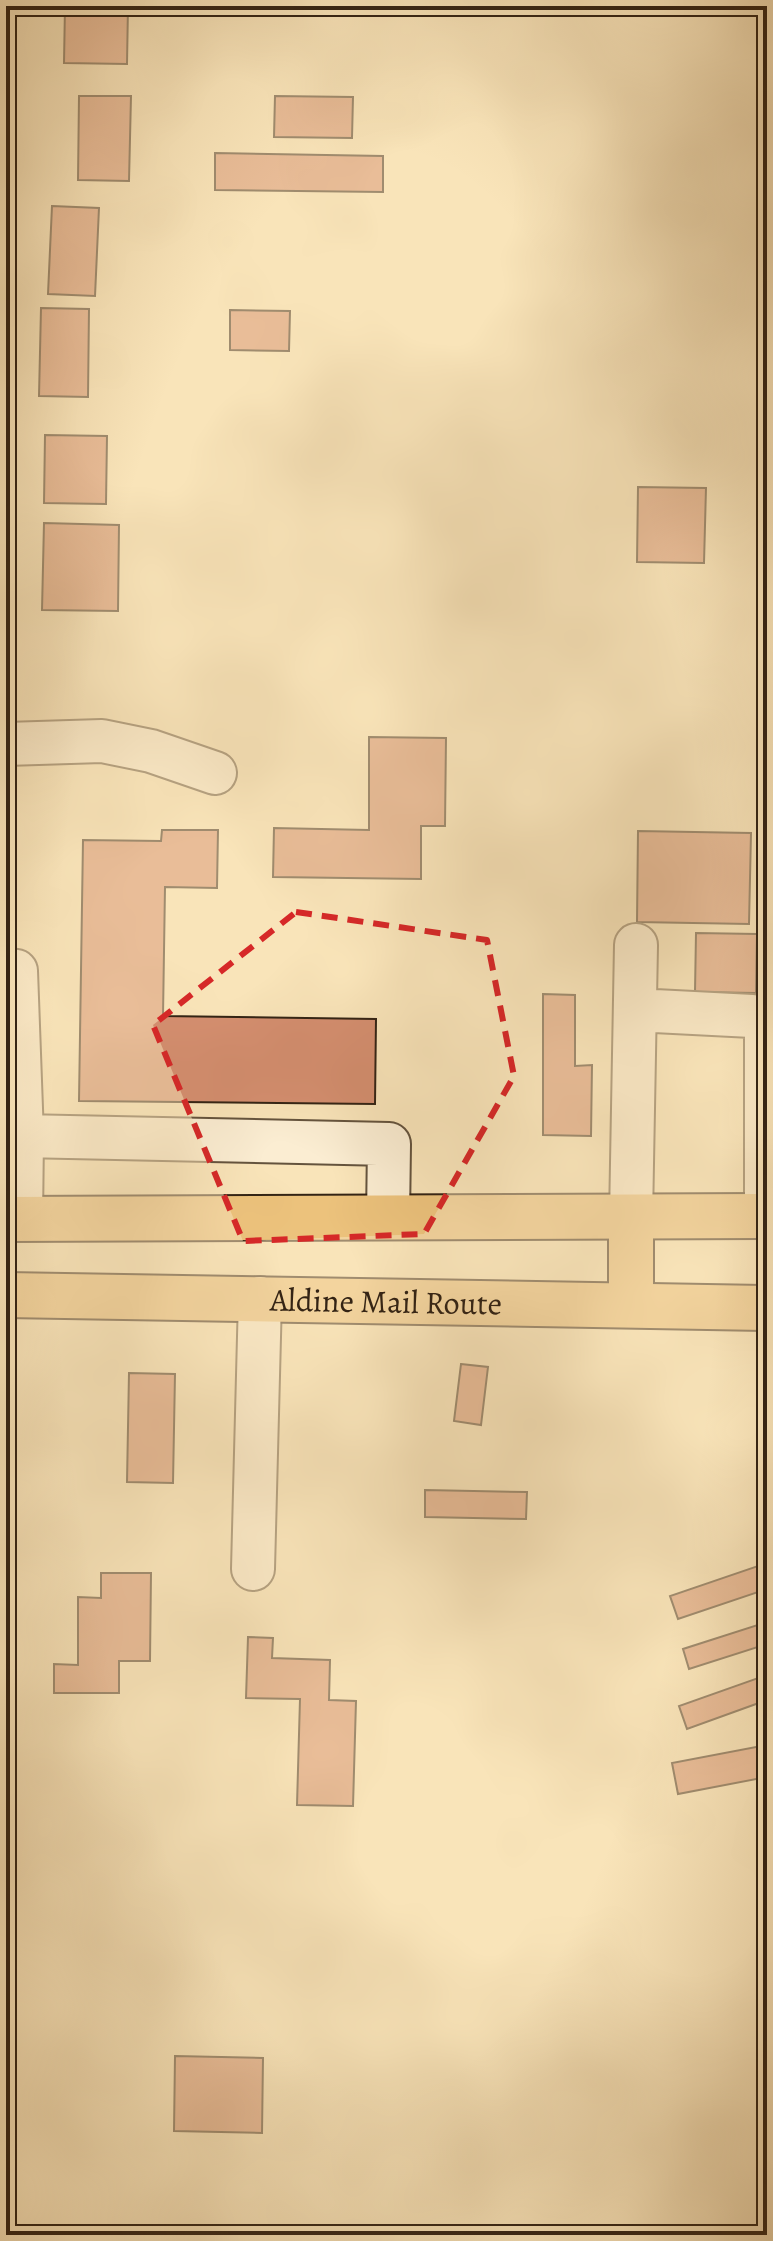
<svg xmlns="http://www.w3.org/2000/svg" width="773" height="2241" font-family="Alegreya,serif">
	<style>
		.building { fill: #d48e6f; stroke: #332314; stroke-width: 2 }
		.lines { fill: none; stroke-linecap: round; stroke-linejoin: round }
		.minor-casing { stroke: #64533d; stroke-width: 46 }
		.major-casing { stroke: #332314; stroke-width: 48 }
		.minor { stroke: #fbedd2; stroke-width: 42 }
		.major { stroke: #ecc27c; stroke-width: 44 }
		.marked { fill: none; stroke: #d62828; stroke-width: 6; stroke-dasharray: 16 10; stroke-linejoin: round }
		.labels { text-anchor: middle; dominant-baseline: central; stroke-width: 6; stroke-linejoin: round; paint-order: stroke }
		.street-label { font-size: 32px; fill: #332314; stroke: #fbedd2 }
	</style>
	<rect width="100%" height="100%" fill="#f9e4b9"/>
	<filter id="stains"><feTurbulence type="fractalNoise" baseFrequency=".0025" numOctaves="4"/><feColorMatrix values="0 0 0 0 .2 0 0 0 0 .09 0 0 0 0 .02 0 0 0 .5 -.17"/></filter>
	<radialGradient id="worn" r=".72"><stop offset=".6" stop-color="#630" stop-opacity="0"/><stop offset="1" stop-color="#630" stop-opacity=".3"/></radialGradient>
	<!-- building -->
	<path class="building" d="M65,6H128L127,64L64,63Z
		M79,96H131L129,181L78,180Z
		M275,96L353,97L352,138L274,137Z
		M215,153L383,156V192L215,190Z
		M52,206L99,208L95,296L48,294Z
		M41,308L89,309L88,397L39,396Z
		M230,310L290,311L289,351L230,350Z
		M45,435L107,436L106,504L44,503Z
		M638,487L706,488L704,563L637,562Z
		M44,523L119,525L118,611L42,610Z
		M369,737L446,738L445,826H421V879L273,877L274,828L369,830Z
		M162,830H218L217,888L165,887L163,1016L376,1019L375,1104L79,1101L83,840L161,841Z
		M638,831L751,833L749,924L637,922Z
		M696,933L757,934L756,993L695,992Z
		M543,994L575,995V1066L592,1065L591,1136L543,1135Z
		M461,1364L488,1367L481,1425L454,1421Z
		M129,1373L175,1374L173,1483L127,1482Z
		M425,1490L527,1492L526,1519L425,1517Z
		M767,1563V1589L678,1619L670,1596Z
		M101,1573H151L150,1661H119V1693H54V1664L78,1665V1597L101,1598Z
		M767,1622V1644L689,1669L683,1649Z
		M248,1637L273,1638L272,1658L330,1660L329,1700L356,1701L353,1806L297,1805L300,1699L246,1698Z
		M767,1675V1700L687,1729L679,1706Z
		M767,1745V1777L678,1794L672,1763Z
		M175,2056L263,2058L262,2133L174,2131Z"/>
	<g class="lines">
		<!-- minor casing -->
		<g class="minor-casing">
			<path id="minor" d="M6,744L102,741L151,751L215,773
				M6,970L16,971L22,1136L389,1144L388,1218
				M635,1010L752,1016L762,1020L766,1032V1216
				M631,1218L636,945
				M21,1219L22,1136
				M253,1569L260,1298"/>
		</g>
		<!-- major casing -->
		<g class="major-casing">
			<g id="major">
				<path d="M631,1218V1303"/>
				<path d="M6,1219L767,1216"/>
				<path id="s1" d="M6,1295L767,1308"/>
			</g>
		</g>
		<!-- minor -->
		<use href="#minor" class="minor"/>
		<!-- major -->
		<use href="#major" class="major"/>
	</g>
	<!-- marked area -->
	<path d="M0 0H773V2241H0ZM296,912L487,940L514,1076L424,1234L243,1241L153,1025Z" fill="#f9e4b9" fill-opacity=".55" fill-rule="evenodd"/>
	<path class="marked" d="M296,912L487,940L514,1076L424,1234L243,1241L153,1025Z"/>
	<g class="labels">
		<!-- street labels -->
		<g class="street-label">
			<text stroke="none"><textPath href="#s1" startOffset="380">Aldine Mail Route</textPath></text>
		</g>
	</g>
	<!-- margin -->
	<rect width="773" height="2241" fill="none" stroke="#f9e4b9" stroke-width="32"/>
	<rect x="8" y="8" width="757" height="2225" fill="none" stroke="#332314" stroke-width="4"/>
	<rect x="16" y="16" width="741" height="2209" fill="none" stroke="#332314" stroke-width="2"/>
	<rect width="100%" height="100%" filter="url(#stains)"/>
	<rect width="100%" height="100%" fill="url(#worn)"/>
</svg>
